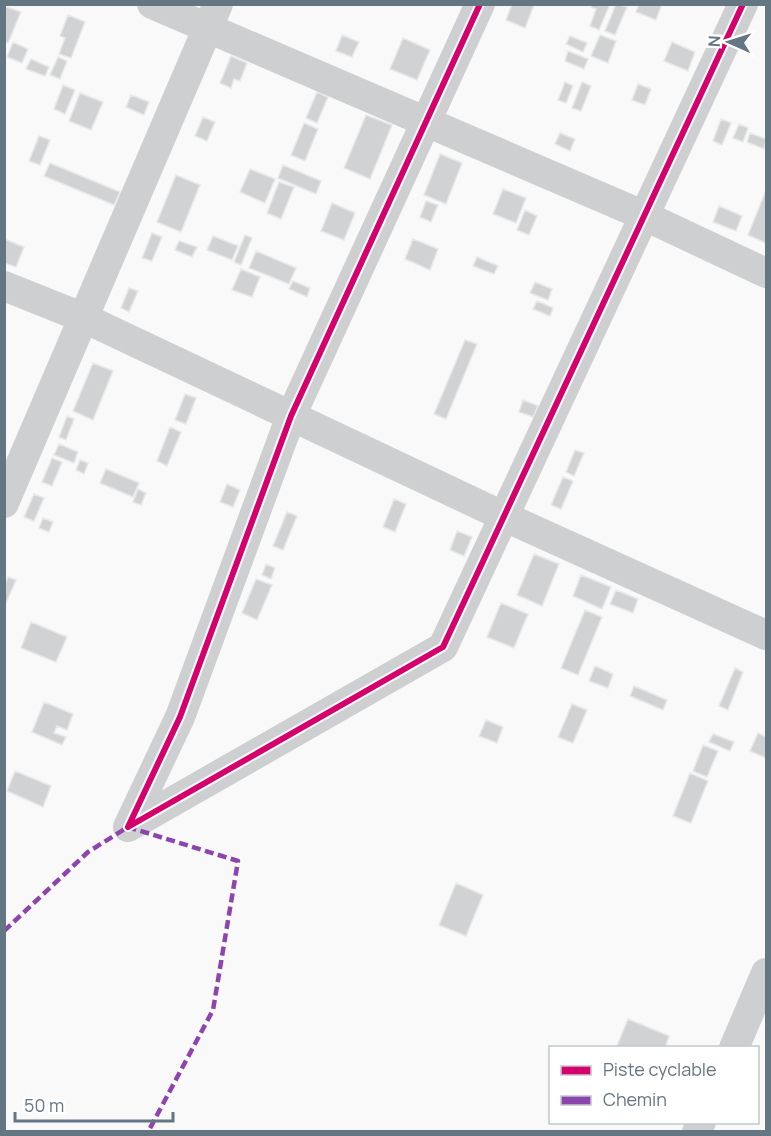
<svg xmlns="http://www.w3.org/2000/svg" width="771" height="1136" font-family="Manrope,sans-serif">
	<style>
		.building { fill: #d0d2d3; stroke: #e8e8e8; stroke-width: 1.5 }
		.lines { fill: none; stroke-linecap: round; stroke-linejoin: round }
		.minor { stroke: #cecfd0; stroke-width: 30 }
		.quiet { stroke: #8e44ad; stroke-width: 4.5; stroke-dasharray: 9 4.5; stroke-linecap: butt }
		.cycleway-casing { stroke: #fff; stroke-width: 10 }
		.cycleway { stroke: #d6006c; stroke-width: 6 }
	</style>
	<rect width="100%" height="100%" fill="#f9f9f9"/>
	<!-- building -->
	<path class="building" d="M512,4L534,5L525,28L506,20Z
		M592,4H610L599,30L590,26L596,9L591,7Z
		M616,4L627,7L615,35L605,31Z
		M639,4H662L656,20L636,12Z
		M4,6L21,12L8,43L4,41Z
		M68,15L85,22L71,58L59,54L65,38L60,36Z
		M342,35L359,42L352,57L336,51Z
		M600,35L616,41L608,63L591,56Z
		M570,36L587,43L583,52L566,44Z
		M403,38L430,50L417,80L390,69Z
		M13,42L28,49L22,63L7,57Z
		M672,42L695,52L688,71L664,61Z
		M568,51L588,59L584,69L565,61Z
		M231,56L247,63L240,81L234,79L231,88L220,83Z
		M58,57L67,61L60,79L50,75Z
		M31,59L49,67L45,76L26,69Z
		M565,82L573,86L566,103L558,100Z
		M582,82L591,86L581,111L572,108Z
		M638,84L651,89L645,105L632,100Z
		M63,85L75,90L65,114L54,109Z
		M317,92L328,97L317,123L306,118Z
		M80,93L103,102L91,130L69,121Z
		M131,95L149,102L144,115L126,107Z
		M366,115L392,125L370,179L344,168Z
		M203,117L215,122L207,141L195,136Z
		M721,119L731,123L722,145L713,141Z
		M304,123L318,129L305,161L291,155Z
		M739,124L748,128L743,142L733,138Z
		M560,133L575,139L570,151L555,144Z
		M750,133L766,139L764,149L747,142Z
		M39,136L50,140L40,165L29,161Z
		M440,154L462,163L446,204L424,195Z
		M50,163L120,192L114,205L44,176Z
		M283,165L321,181L316,194L278,178Z
		M250,169L275,179L265,203L240,192Z
		M176,175L200,185L181,232L157,222Z
		M279,182L294,187L281,219L267,213Z
		M503,189L526,198L516,223L493,214Z
		M766,190V243L748,235Z
		M426,201L438,205L431,222L420,217Z
		M332,203L355,213L344,240L321,231Z
		M719,206L742,216L736,231L713,222Z
		M525,210L537,216L529,235L517,230Z
		M152,233L162,237L152,261L142,258Z
		M245,235L252,238L241,265L234,262Z
		M213,236L238,246L232,260L207,250Z
		M4,239L24,247L16,267L4,263Z
		M413,239L438,249L430,270L405,259Z
		M179,241L197,247L192,257L175,250Z
		M256,251L296,268L289,284L249,268Z
		M477,257L498,266L494,274L473,266Z
		M241,269L260,277L252,297L232,290Z
		M293,281L310,288L307,297L289,289Z
		M535,282L552,289L548,300L530,293Z
		M129,288L138,291L129,312L121,308Z
		M537,301L553,308L550,316L533,309Z
		M465,340L477,344L446,419L434,414Z
		M93,363L113,371L93,420L73,411Z
		M185,394L196,398L186,424L175,420Z
		M523,400L538,406L533,417L519,412Z
		M67,416L74,419L66,440L59,437Z
		M170,427L181,432L167,466L157,461Z
		M59,444L78,452L74,463L54,455Z
		M575,450L584,453L574,476L566,472Z
		M52,458L62,462L52,486L42,482Z
		M80,460L88,463L84,474L76,470Z
		M106,469L139,483L133,497L100,483Z
		M563,477L573,481L561,509L551,505Z
		M227,484L240,490L233,507L220,502Z
		M138,489L146,493L141,505L133,502Z
		M34,494L44,498L34,521L24,517Z
		M394,499L406,504L395,532L383,527Z
		M287,512L297,516L283,550L273,546Z
		M43,518L53,522L49,532L39,528Z
		M457,531L472,537L464,556L450,550Z
		M534,554L559,564L542,606L517,595Z
		M266,564L275,568L271,579L262,575Z
		M581,575L611,587L602,609L573,596Z
		M8,577L16,580L4,608V586Z
		M256,579L272,585L257,620L242,613Z
		M616,590L638,599L633,613L610,604Z
		M501,603L528,614L514,648L487,637Z
		M585,610L602,617L578,675L561,668Z
		M31,622L67,637L56,662L21,648Z
		M595,666L613,674L608,688L589,681Z
		M735,668L743,672L728,710L719,706Z
		M634,686L667,700L663,710L630,696Z
		M44,702L73,714L67,730L57,726L54,733L66,737L62,745L32,732Z
		M572,704L587,710L573,743L558,737Z
		M486,720L503,727L497,743L479,736Z
		M758,733L766,737V758L750,751Z
		M713,734L734,742L730,751L709,742Z
		M703,745L718,751L707,777L693,771Z
		M15,771L51,786L43,807L7,791Z
		M690,773L708,781L691,823L673,816Z
		M456,883L483,895L466,936L439,925Z
		M628,1019L669,1036L665,1048H616Z"/>
	<g class="lines">
		<!-- minor -->
		<path class="minor" d="M152,4L645,216L766,273
			M4,286L84,318L503,516L766,635
			M4,503L218,4
			M128,827L443,647L743,4
			M128,827L180,717L291,416L480,4
			M734,1048L766,973
			M697,1132L701,1122"/>
		<!-- quiet -->
		<path class="quiet" d="M4,931L88,852L128,827L238,861L213,1010L148,1132"/>
		<!-- cycleway casing -->
		<g class="cycleway-casing">
			<path id="cycleway" d="M128,827L443,647L743,4
				M128,827L180,717L291,416L480,4"/>
		</g>
		<!-- cycleway -->
		<use href="#cycleway" class="cycleway"/>
	</g>
	<!-- border -->
	<rect width="771" height="1136" fill="none" stroke="#657683" stroke-width="12"/>
	<!-- legend -->
	<rect x="549" y="1046" width="210" height="78" fill="#ffffff" stroke="#c1c8cd" stroke-width="1.5"/>
	<rect x="561" y="1066" width="30" height="9" fill="#d6006c" stroke="#c1c8cd" stroke-width="1.5"/>
	<text x="603" y="1076" font-size="18" fill="#657683">Piste cyclable</text>
	<rect x="561" y="1096" width="30" height="9" fill="#8e44ad" stroke="#c1c8cd" stroke-width="1.5"/>
	<text x="603" y="1106" font-size="18" fill="#657683">Chemin</text>
	<!-- north arrow -->
	<g transform="translate(729 42) rotate(273)" stroke="#ffffff" stroke-width="4.5" paint-order="stroke">
	<path d="M0-4.5L10 22L0 15L-10 22Z" fill="#657683"/>
	<text y="-9" font-size="16" font-weight="bold" text-anchor="middle" fill="#657683">N</text>
	</g>
	<!-- scale -->
	<path d="M15 1112v9h158v-9" fill="none" stroke="#657683" stroke-width="3"/>
	<text x="24" y="1112" font-size="18" fill="#657683" stroke="#ffffff" stroke-width="4.5" paint-order="stroke">50 m</text>
</svg>
